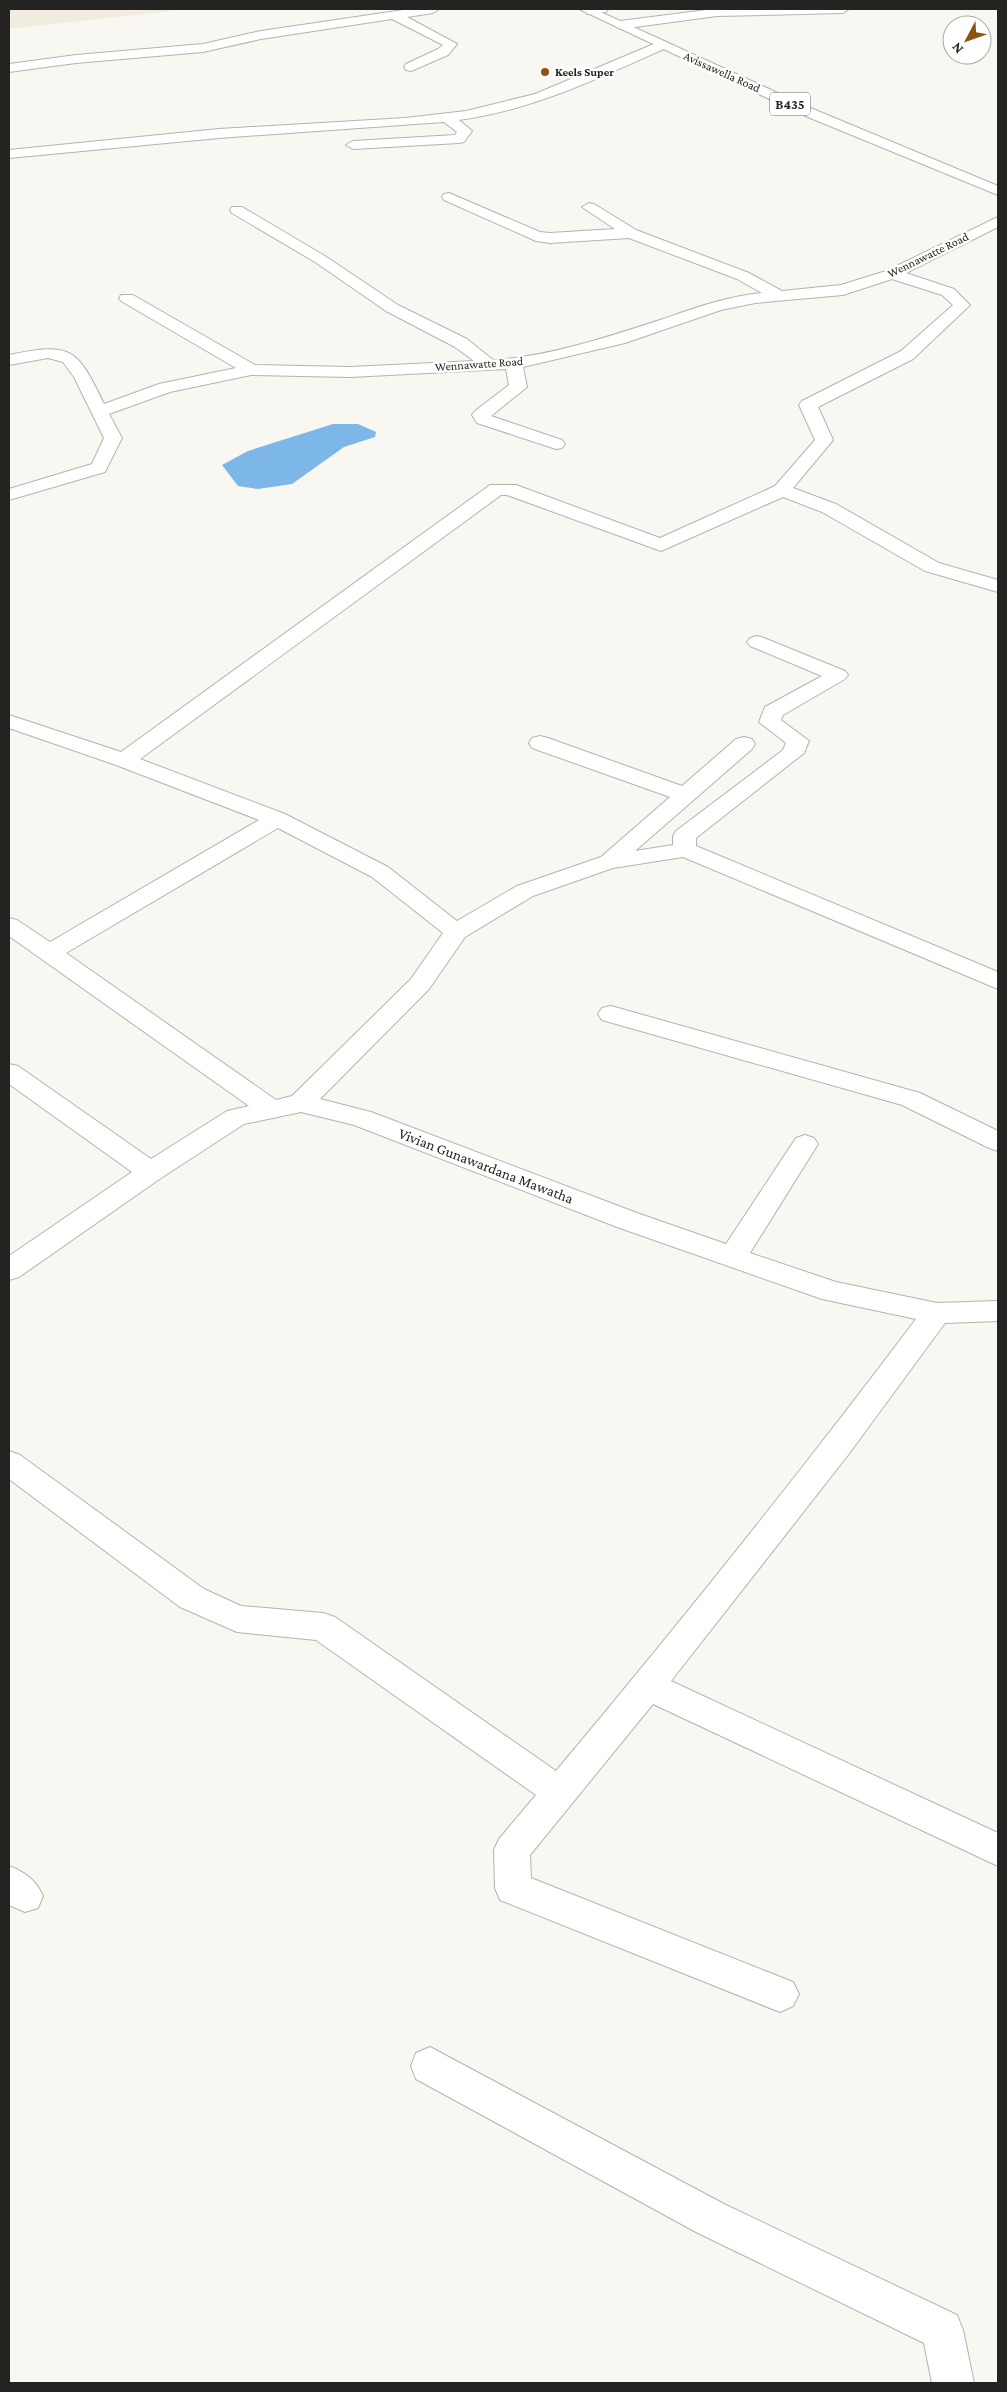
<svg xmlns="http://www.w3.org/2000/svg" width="1007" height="2392" font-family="'Crimson Pro',serif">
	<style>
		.built { fill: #f0ece0 }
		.water { fill: #7db7e7 }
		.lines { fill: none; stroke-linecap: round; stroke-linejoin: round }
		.minor-casing { stroke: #b5b3af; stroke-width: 2 }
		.primary-casing { stroke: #b5b3af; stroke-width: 2 }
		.minor { fill: #fff; fill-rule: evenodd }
		.primary { fill: #fff; fill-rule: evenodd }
		.poi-dot { fill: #8f5215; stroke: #fff; stroke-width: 2 }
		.labels { text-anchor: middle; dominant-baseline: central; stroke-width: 5; stroke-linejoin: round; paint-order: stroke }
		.far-poi-label { font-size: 12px; font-weight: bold; fill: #232321; stroke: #fff; text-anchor: start }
		.far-street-label { font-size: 12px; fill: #232321; stroke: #fff }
		.shield { fill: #fff; stroke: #656564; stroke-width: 1 }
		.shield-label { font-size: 14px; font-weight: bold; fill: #232321 }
		.street-label { font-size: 15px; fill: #232321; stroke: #fff }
	</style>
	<rect width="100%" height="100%" fill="#f9f7f2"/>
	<!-- built -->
	<path class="built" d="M9,9H188L9,29Z"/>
	<!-- water -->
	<path class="water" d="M333,424H358L376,432L375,437L344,447L292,484L258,489L238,486L222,465L248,451Z"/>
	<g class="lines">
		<!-- minor casing -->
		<g class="minor-casing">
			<path id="minor" d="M410,9H439L433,13L407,17L457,44L448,55L411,71L406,70L404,67L406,64L438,49L443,45L392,19L261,39L203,52L76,63L9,72V64L76,55L203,44L261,31Z
				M586,9H608L606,12L587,14Z
				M714,9H849L843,13L717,16L620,29L614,25L620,21Z
				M661,41L666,42L667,45L666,48C599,78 533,110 459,120L472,131L464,142L459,143L353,149L346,145L353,141L455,135L457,132L444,122L219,138L9,158V150L219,129L405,118L466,111L535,94Z
				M449,193L540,232L550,233L615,229L582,207L589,203L594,204L636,230L749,273L782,291L841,285L886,271L998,217V227L906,273L954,289L970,305L913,359L818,407L833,440L793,488L836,504L939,563L998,580V592L925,571L822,512L783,497L661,551L507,495H501L140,759L285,814L388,867L457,921L517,886L601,857L670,797L532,748L529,743L532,738L540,736L548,738L682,786L736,739L744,737L752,739L755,744L752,749L635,851L673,845V836L676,831L783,750L786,743L759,722L765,707L822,676L750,646L747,642L750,638L757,636L764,638L845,671L848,675L845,679L783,715L781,720L809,741L804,753L696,838V846L998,972V989L683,857L613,868L533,896L465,937L429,989L320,1099L371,1112L637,1213L726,1244L796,1138L805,1135L814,1138L818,1144L750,1253L836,1282L937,1303L998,1301V1321L945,1323L848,1455L671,1681L998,1833V1866L653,1704L530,1855L531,1878L793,1982L799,1994L793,2006L780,2012L500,1900L495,1888L494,1850L499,1839L536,1795L316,1640L237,1632L180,1607L9,1479V1451L20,1455L204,1589L241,1606L323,1613L335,1617L556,1771C680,1623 800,1473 916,1319L822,1299L617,1227L354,1125L301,1112L244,1124L161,1178L19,1277L9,1280V1256L132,1172L9,1084V1064L18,1066L151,1159L227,1111L249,1106L9,936V918L17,920L50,942L259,820L116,765L9,728V715L121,752L490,485H516L660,538L775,486L815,440L799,405L802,401L901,351L953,305L942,295L892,279L843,295L755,303L721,310L625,343L523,367L527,387L491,416L562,440L565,444L562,448L556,449L477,423L472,415L475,411L509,385L506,369L350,377L251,375L170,392L109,414L122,438L105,472L9,500V489L92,464L104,438L74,377L63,362L48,358L9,365V355C72,342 77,348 104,404L159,384L236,368L121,301L119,298L121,295H133L255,365L350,367L474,361L455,347L386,311L315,262L232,213L230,210L232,207H242L325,256L398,305L467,339L493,360C548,357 611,336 663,319C695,308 728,296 762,293L737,279L629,238L550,243L536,241L444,200L442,197L444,194ZM278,828L372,877L443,933L411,979L292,1096L276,1100L66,953Z
				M611,1006L920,1093L998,1131V1151L989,1148L902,1105L602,1020L598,1014L602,1008Z
				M9,1866C25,1872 36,1880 43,1896L38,1908L25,1912L9,1905Z
				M430,2047L724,2204L957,2315L963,2330L974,2383H932L924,2343L696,2232L416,2079L411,2066L416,2053Z"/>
		</g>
		<!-- primary casing -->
		<g class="primary-casing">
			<path id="primary" d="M579,9H594L813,109L998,186V195L803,115Z"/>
		</g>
		<!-- minor -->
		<use href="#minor" class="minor"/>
		<!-- primary -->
		<use href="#primary" class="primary"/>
	</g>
	<!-- markers -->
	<circle class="poi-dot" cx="545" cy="72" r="5"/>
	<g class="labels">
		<!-- far-poi labels -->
		<g class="far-poi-label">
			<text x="555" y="72">Keels Super</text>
		</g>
		<!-- far-street labels -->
		<g class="far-street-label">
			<text transform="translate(722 72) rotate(24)">Avissawella Road</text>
			<text transform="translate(928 255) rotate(-26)">Wennawatte Road</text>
			<text transform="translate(479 364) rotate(-4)">Wennawatte Road</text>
		</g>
		<!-- shield labels -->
		<rect class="shield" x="770" y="92.5" width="40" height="23" rx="4"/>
		<g class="shield-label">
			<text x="790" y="104">B435</text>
		</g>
		<!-- street labels -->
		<g class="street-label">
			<text transform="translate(486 1166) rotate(21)">Vivian Gunawardana Mawatha</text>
		</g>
	</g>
	<!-- border -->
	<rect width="1007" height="2392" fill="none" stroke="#232321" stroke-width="20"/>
	<!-- north arrow -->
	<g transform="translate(967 40) rotate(229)"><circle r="24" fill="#ffffff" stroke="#a7a7a6"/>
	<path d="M0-4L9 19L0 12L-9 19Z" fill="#8f5215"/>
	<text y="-8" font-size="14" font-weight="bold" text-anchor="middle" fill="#232321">N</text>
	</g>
</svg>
